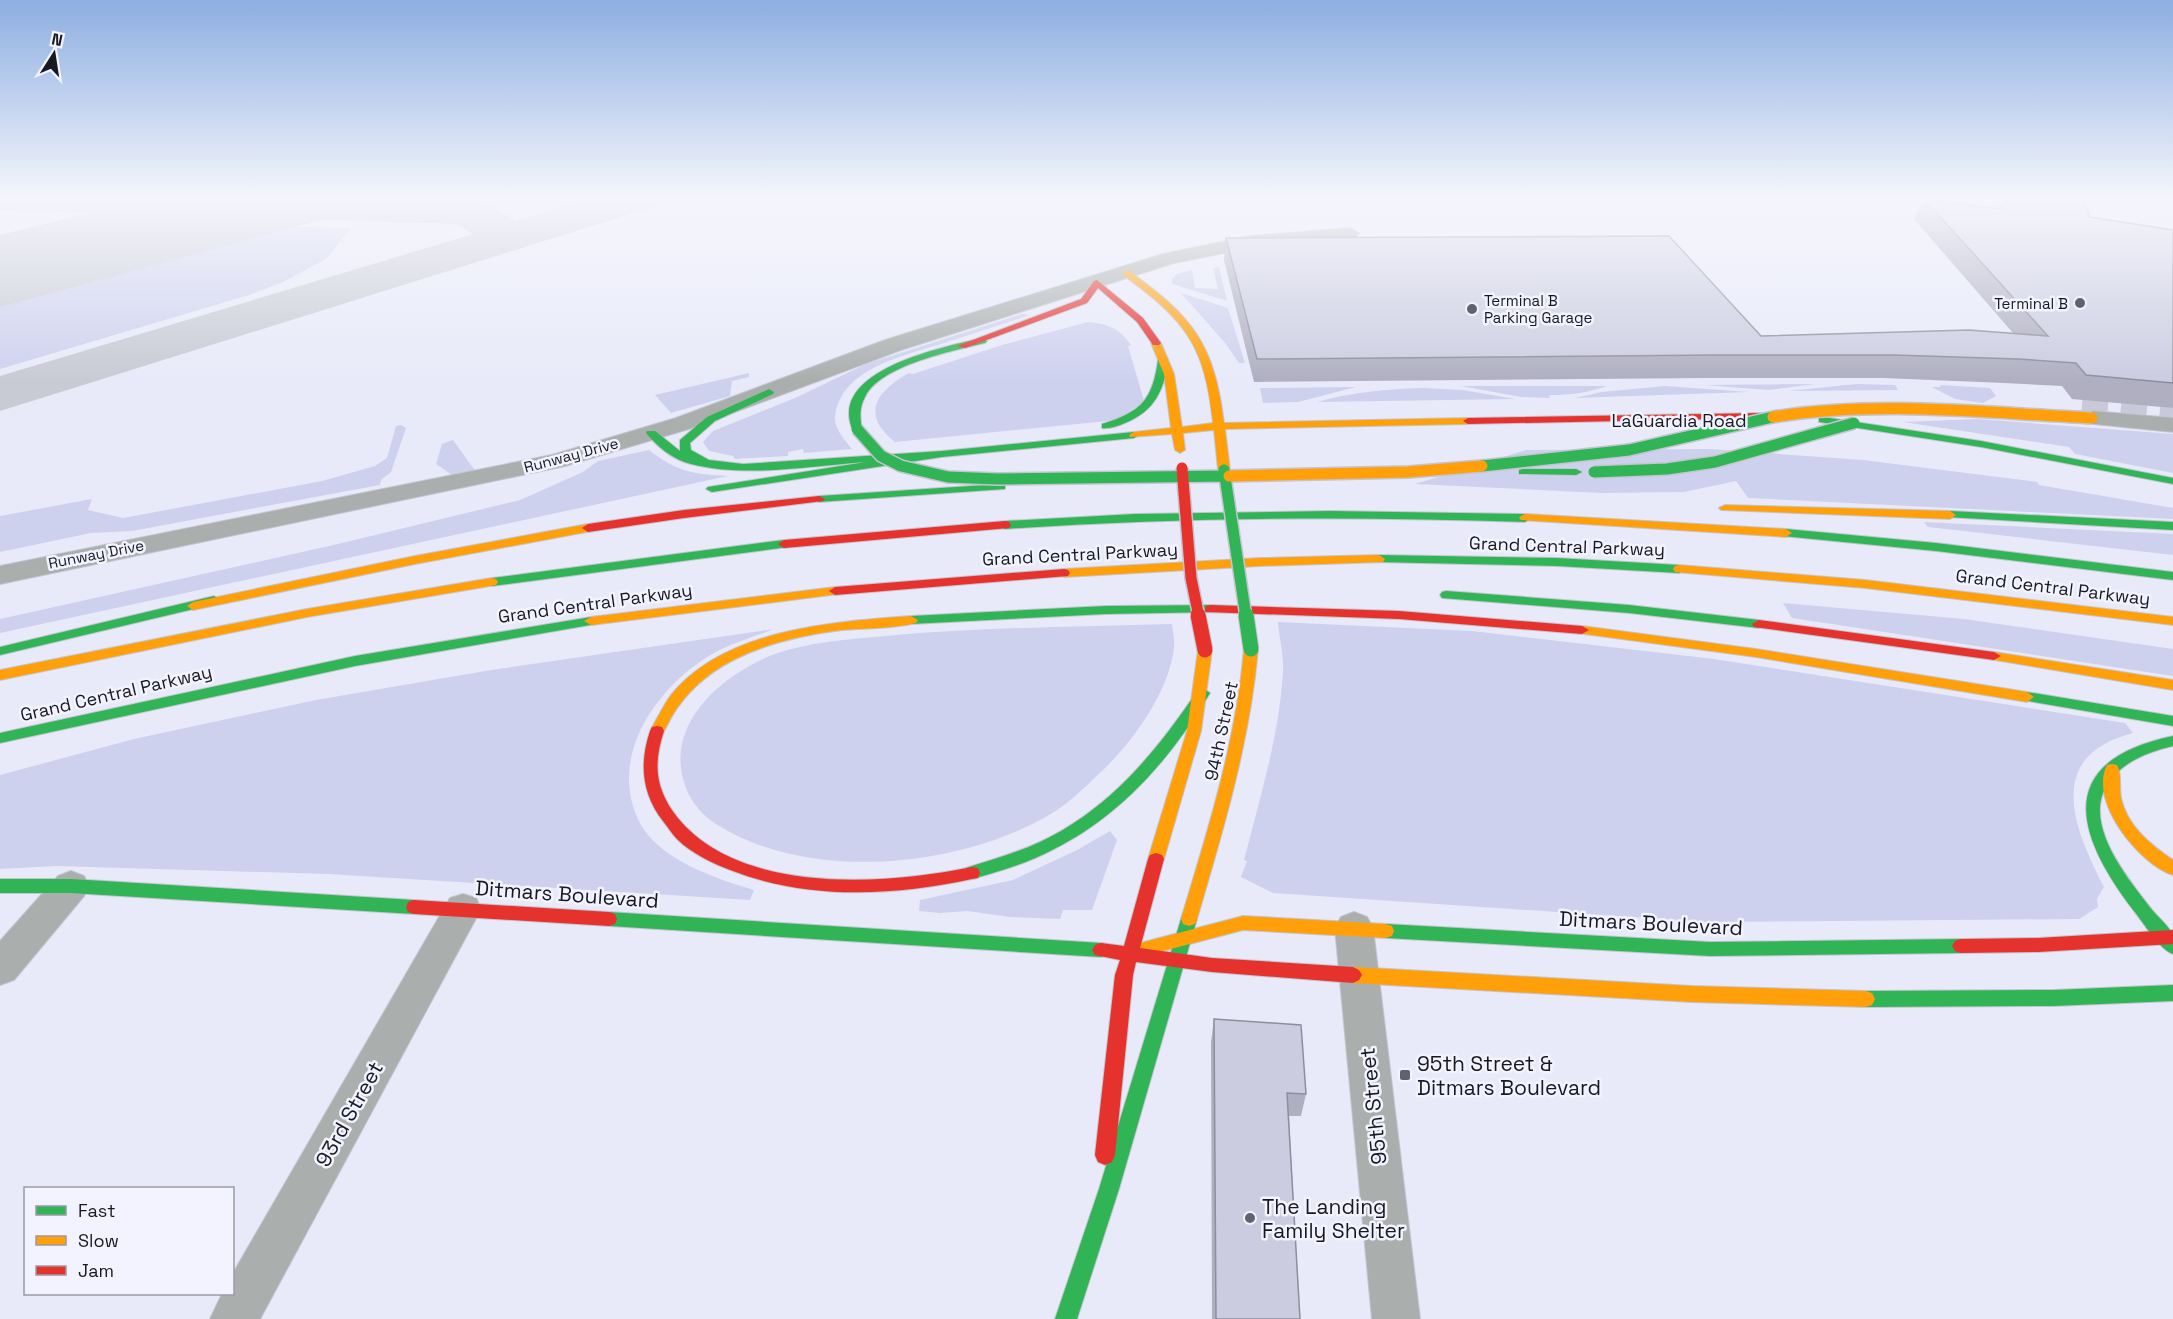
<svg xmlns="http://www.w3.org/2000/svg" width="2173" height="1319" font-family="'Space Grotesk',sans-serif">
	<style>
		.green { fill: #ced1ee }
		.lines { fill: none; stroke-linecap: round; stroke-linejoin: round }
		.taxiway { fill: #c8cad4; fill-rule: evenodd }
		.runway { fill: #c8cad4; fill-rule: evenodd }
		.street-tunnel { stroke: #c9cad9; stroke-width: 26; stroke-dasharray: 26 13; stroke-linecap: butt }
		.street-casing { stroke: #c4c5d0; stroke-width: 2 }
		.fast-casing { stroke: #c4c5d0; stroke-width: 2 }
		.slow-casing { stroke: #c4c5d0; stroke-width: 2 }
		.jam-casing { stroke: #c4c5d0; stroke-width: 2 }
		.street { fill: #aaaead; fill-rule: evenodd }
		.fast { fill: #30b455; fill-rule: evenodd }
		.slow { fill: #ff9f0a; fill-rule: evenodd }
		.jam { fill: #e5322d; fill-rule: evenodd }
		.fast-bridge-far1-casing { stroke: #c4c5d0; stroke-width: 14; stroke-linecap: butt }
		.fast-bridge-casing { stroke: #c4c5d0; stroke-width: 17; stroke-linecap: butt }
		.slow-bridge-casing { stroke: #c4c5d0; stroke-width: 14; stroke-linecap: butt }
		.jam-bridge-far1-casing { stroke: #c4c5d0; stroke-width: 14; stroke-linecap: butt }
		.jam-bridge-casing { stroke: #c4c5d0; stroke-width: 17; stroke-linecap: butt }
		.fast-bridge-far1 { stroke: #30b455; stroke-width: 11 }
		.fast-bridge { stroke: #30b455; stroke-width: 15 }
		.slow-bridge { stroke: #ff9f0a; stroke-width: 11 }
		.jam-bridge-far1 { stroke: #e5322d; stroke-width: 11 }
		.jam-bridge { stroke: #e5322d; stroke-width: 15 }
		.wall { fill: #afafc1 }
		.building { fill: #cbcce0; stroke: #8e8f9d; stroke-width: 1.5 }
		.poi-dot { fill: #60626d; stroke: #f2f3fe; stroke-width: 2 }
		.labels { text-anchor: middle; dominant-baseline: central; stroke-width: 5; stroke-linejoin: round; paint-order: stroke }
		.far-poi-label { font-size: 15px; fill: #171821; stroke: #f2f3fe; text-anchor: start }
		.far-street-label { font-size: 15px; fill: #171821; stroke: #f2f3fe }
		.street-label { font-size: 18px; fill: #171821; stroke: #f2f3fe }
		.near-street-label { font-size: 21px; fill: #171821; stroke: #f2f3fe }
		.near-poi-label { font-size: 21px; fill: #171821; stroke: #f2f3fe; text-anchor: start }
	</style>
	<rect width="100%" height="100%" fill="#e8eaf9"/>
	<!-- green -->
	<path class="green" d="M302,227L351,228L326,259L283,282L249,295L0,369V303L271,229Z
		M1219,267L1227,301L1172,284V279L1177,274L1192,270L1195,288L1218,289L1213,268Z
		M1181,293L1228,308L1245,363H1239L1226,344Z
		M1022,314L1030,315C1003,324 975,333 947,342C909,355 841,366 835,417C834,429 845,440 852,449L804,453L803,449L788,452V456L735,459L733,456L709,451L703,442L713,431L795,398L866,364Z
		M1088,322C1109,324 1119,328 1131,345L1128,346L1144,401L1118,420L895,442C860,415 876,391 909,373L913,374L1002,345Z
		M749,373V377L732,381L730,396L671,413L655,395Z
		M1815,384L1769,390L1704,385Z
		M1856,384L1895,385L1898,390L1788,391Z
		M1940,385L1990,388L1996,396L1983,403L1955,399L1932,387H1941Z
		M1461,386H1607C1586,393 1571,395 1550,395L1549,398L1521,397Z
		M1665,386L1749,392L1575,398L1602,392Z
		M1356,387L1298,402L1263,403L1260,388Z
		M1423,388L1463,390L1515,399L1317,402C1353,392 1386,389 1423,388Z
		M1978,419L2173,434V473L2075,454L2069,447L1903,422Z
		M401,425L406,428L391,472L381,480L380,485L132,531L91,533L0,552V516L92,499L88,510L123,518L322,481L375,466L387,458L396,426Z
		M453,440L476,472L452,475L436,464L442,444Z
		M1710,449L1863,460L2037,482L2039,485L2173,508V519L1748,498L1736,481L1684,492L1601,493L1415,484L1526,450Z
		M649,450C677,472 693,474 728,476L0,633V619L338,544L520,500L583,472L598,461Z
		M1924,522L2173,534V555L1928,527Z
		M1783,603L1964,619L2173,649V676L1792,618Z
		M1278,622L1472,631L1714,659L2125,723L2133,733C2124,736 2112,739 2103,745C2048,777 2083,845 2104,887L2097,899L2098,907L2079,919L1707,922L1273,893L1241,877L1247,861L1244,860C1260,798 1279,736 1283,672C1284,654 1279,638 1278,622Z
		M1172,624C1173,632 1175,641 1174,648C1169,692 1132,743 1101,772C1083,789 1066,806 1044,818C953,868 807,882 716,824C703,816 691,802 686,788C662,726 720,676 772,655C808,642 849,639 886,636C981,627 1077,627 1172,624Z
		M774,629C754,637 732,643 714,653C656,686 605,759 641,825C662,861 717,879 754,890L750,900L328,874L56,866L0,869V775L134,739L316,700L491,670Z
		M1110,831L1117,840L1092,910H1063L1060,919L1010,917L967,911L940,913L919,911L920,900L1013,880L1077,850Z"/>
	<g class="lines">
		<!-- taxiway -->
		<path class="taxiway" d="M0,197L467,198L483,202L516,221L597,197H662L656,206L0,411V376L473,234L457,224L0,210Z"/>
		<!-- runway -->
		<path class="runway" d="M155,197H337L321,220L0,307V235Z"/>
		<!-- street-tunnel -->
		<path class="street-tunnel" d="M2082,405L2173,413"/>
		<!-- street casing -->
		<g class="street-casing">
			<path id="street" d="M1350,228L1359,233L1356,237L1250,248L1174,263L901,350L692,428L565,466L0,584V566L552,455L676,418L885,340L1163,254L1250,236Z
				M2092,411L2173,418V432L2084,423L2080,418L2084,413Z
				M71,871L84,876L89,886L84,896L14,980L0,985V941L58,876Z
				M463,894L476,898L481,909L260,1319H210L222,1294H232V1275L450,898Z
				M1354,912L1367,917L1373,928L1420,1319H1372L1335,928L1341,917Z"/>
		</g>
		<!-- fast casing -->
		<g class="fast-casing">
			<path id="fast" d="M982,338L987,341L985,343C953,351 880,365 865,397C859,408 860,418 862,429L861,431H853C826,370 944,347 982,338Z
				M1163,356L1168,359C1165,389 1155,411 1125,423C1118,426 1110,429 1102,428V424C1141,412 1153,400 1158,359Z
				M769,389L774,392L773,394L715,421L690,443L691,450L709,460L743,464L942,451L1134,432L1139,435L1134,438L942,457L712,492L706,489L708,487L866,462C809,466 746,478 691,464C673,460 657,446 646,433L647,431H655L680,451V440L707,417Z
				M1823,417L1981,441L2173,478V484L1981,447L1819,422V418Z
				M1523,469H1576L1582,472L1576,475L1519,474V470Z
				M1001,484L1005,485V489L819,502L813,499L819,496Z
				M1330,511L1525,514L1531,518L1525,522C1351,516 1178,517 1005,529L999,525L1005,521L1135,514Z
				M1950,511L2173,522V530L1946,517L1944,515Z
				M1786,529L1936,543L2173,572V580L1936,551L1782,536L1780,533Z
				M784,540L790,544L788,547L492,586L486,582L492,578Z
				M1379,555L1557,558L1679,565L1685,569L1679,573L1557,566L1375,562L1373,559Z
				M1446,591L1629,605L1759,620L1766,624L1759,628L1629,613L1442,598L1440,595L1442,592Z
				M214,596L220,600L219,603L0,655V647Z
				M1211,605L1216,606L1217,609L1216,612L1106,614L911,624L904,620L911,616L1106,606Z
				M591,617L598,621L596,624L355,666L0,743V733L355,656Z
				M1203,688L1210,693C1171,758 1122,815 1054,849C1028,863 1000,871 972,879L966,878L964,873L966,868C991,860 1016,853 1040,842C1110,809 1156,752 1198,690Z
				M2027,692L2173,716V726L2022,700L2020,697Z
				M2173,736V746C2148,752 2121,762 2107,785C2082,825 2129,880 2153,911C2159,918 2171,928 2173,936C2173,941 2173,949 2173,954C2160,950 2143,922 2134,911C2074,833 2054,761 2173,736Z
				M0,879H71L414,900L420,902L422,907L420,912L414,914L71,893H0Z
				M609,912L1101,943L1107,945L1110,950L1107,955L1101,957L609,926L603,924L601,919L603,914Z
				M1189,912L1195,914L1197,919L1119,1189L1077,1319H1055L1099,1189L1181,919L1183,914Z
				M1386,924L1710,942L1961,939L1967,941L1970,946L1967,951L1961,953L1710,956L1386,938L1380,936L1378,931L1380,926Z
				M2173,985V1001L2053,1006L1866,1007L1860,1005L1857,999L1860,993L1866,991L2053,990Z"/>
		</g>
		<!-- slow casing -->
		<g class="slow-casing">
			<path id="slow" d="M1123,271H1129C1193,317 1214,343 1224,423L1468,418L1473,421L1468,424L1225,429L1230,470L1224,473L1218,470L1214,430L1183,433L1185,450L1180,453L1175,450L1172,434L1130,437L1129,435L1134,432L1171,428L1164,374L1151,343L1156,340L1161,343L1174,374L1182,427L1213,423C1205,345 1186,321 1123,275Z
				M1725,505L1950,511L1956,515L1950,519L1721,510L1719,508Z
				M1525,514L1786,529L1792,533L1786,537L1521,520L1519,518L1521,516Z
				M588,524L594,528L592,531L415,564L193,610L187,606L193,602L415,556Z
				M1379,555L1385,559L1383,562L1260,566L1064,577L1058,573L1064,569L1260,558Z
				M1679,565L1865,580L2173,617V625L1865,588L1675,572L1673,569L1675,566Z
				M492,578L496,579L498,582L496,585L307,617L0,680V670L307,609Z
				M835,587L841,591L839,594L591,625L584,621L591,617Z
				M911,616L918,620L916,623C892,629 866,628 842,630C785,637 717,654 681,703C673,712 668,724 662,735H652L650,731C657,719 663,706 671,695C725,629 832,622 911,616Z
				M1582,626L1756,649L2027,692L2034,697L2027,702L1756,657L1577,633L1575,630Z
				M1251,645L1258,649C1250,742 1223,830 1197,919L1195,924L1189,926L1183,924L1181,919C1208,830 1236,742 1244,649Z
				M1205,646L1212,650L1201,731L1164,859L1162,863L1156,865L1150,863L1148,859L1187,731L1198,650Z
				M1994,652L2173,680V690L1989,659L1987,656Z
				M2112,764L2117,765C2122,774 2119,788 2121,798C2127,826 2151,845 2173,860V875C2140,865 2088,801 2107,765Z
				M1243,916L1386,924L1392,926L1394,931L1392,936L1386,938L1243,930L1144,956L1138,954L1135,949L1138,944L1144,942Z
				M1353,967L1692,986L1866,991L1872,993L1875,999L1872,1005L1866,1007L1692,1002L1353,983L1347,980L1344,975L1347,970Z"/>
		</g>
		<!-- jam casing -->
		<g class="jam-casing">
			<path id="jam" d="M1097,280L1143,318L1161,343L1159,345H1153L1137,322L1098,288L1087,303L965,348L957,346L1081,299L1094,281Z
				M1763,413L1768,416L1767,418L1468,424L1463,421L1468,418Z
				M819,496L825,499L823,501L684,518L588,532L582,528L588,524L684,510Z
				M1005,521L1009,522L1011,525L1009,528L784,548L778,544L784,540Z
				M1064,569L1068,570L1070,573L1068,576L835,595L829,591L835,587Z
				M1211,605L1399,611L1582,626L1589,630L1582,634L1399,619L1206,612L1205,609L1206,606Z
				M1759,620L1994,652L2001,656L1994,660L1754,627L1752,624Z
				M657,726L662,727L664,731C653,764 655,789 677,817C740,895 884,885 972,867L978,868L980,873L978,878L972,879C893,896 809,900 733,871C714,864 692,854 677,839C672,834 668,827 663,821C642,794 639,764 650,731L652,727Z
				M1156,853L1162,855L1164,859L1140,948L1212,958L1353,967L1359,970L1362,975L1359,980L1353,983L1212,972L1136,962L1133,975L1115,1155L1112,1162L1105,1165L1098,1162L1095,1155L1115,975L1120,960L1095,955L1092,950L1095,945L1101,943L1124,946L1148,859L1150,855Z
				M414,900L609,912L615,914L617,919L615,924L609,926L414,914L408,912L406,907L408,902Z
				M2173,930V944L2038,952L1961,953L1955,951L1952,946L1955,941L1961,939L2038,938Z"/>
		</g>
		<!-- street -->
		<use href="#street" class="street"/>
		<!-- fast -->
		<use href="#fast" class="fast"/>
		<!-- slow -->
		<use href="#slow" class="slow"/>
		<!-- jam -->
		<use href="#jam" class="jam"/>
		<!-- fast-bridge-far1 casing -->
		<g class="fast-bridge-far1-casing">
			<path id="fast-bridge-far1" d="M857,429L881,456L901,466L948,477L998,479L1229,476
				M1482,466L1629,450L1773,417
				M1224,470L1246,617
				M1594,472L1667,469L1715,462L1854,423"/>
		</g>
		<!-- fast-bridge casing -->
		<g class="fast-bridge-casing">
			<path id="fast-bridge" d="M1246,615L1251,649"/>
		</g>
		<!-- slow-bridge casing -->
		<g class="slow-bridge-casing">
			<path id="slow-bridge" d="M1773,417C1878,400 1986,413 2092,418
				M1229,476L1408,472L1482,466"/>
		</g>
		<!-- jam-bridge-far1 casing -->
		<g class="jam-bridge-far1-casing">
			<path id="jam-bridge-far1" d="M1182,468L1191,578L1199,617"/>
		</g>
		<!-- jam-bridge casing -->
		<g class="jam-bridge-casing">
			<path id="jam-bridge" d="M1198,615L1205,650"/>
		</g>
		<!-- fast-bridge-far1 -->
		<use href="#fast-bridge-far1" class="fast-bridge-far1"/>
		<!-- fast-bridge -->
		<use href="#fast-bridge" class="fast-bridge"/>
		<!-- slow-bridge -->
		<use href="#slow-bridge" class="slow-bridge"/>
		<!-- jam-bridge-far1 -->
		<use href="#jam-bridge-far1" class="jam-bridge-far1"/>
		<!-- jam-bridge -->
		<use href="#jam-bridge" class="jam-bridge"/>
	</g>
	<!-- wall -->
	<path class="wall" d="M1924,199L2000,209L2090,217L2173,230V408L2072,399L2062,386L2004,383L1883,378H1707L1254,382L1224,260L1226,238L1761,336L2013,333L1914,219Z
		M1214,1019L1306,1094L1301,1116H1289L1300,1319H1212L1211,1042Z"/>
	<!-- building -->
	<path class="building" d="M2009,197H2081L2090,217L2173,230V383L2086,375L2076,363L2018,359L1894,355H1716L1257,359L1226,238L1669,236L1761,336L1969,330L2048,336L1924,199L2000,209Z
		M1214,1019L1301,1025L1306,1094L1287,1093L1300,1319H1216Z"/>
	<!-- sky -->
	<linearGradient id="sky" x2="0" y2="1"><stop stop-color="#8caee1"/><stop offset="0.52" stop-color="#f5f6fc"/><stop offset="1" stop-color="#f5f6fc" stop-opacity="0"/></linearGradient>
	<rect width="2173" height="381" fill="url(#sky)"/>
	<!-- markers -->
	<g class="poi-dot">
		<circle cx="2080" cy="303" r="6"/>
		<circle cx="1472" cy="309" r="6"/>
		<rect x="1399" y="1069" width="12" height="12" rx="3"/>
		<circle cx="1250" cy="1218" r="6"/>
	</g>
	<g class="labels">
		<!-- far-poi labels -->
		<g class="far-poi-label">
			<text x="1484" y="300">Terminal B<tspan x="1484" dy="17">Parking Garage</tspan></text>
			<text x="2068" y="303" text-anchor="end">Terminal B</text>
		</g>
		<!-- far-street labels -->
		<g class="far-street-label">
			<text transform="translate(571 455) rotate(-15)">Runway Drive</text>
			<text transform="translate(96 554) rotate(-11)">Runway Drive</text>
		</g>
		<!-- street labels -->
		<g class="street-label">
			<text x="1679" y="420">LaGuardia Road</text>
			<text transform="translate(1567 546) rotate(2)">Grand Central Parkway</text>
			<text transform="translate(1080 554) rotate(-3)">Grand Central Parkway</text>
			<text transform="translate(2053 587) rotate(7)">Grand Central Parkway</text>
			<text transform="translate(595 603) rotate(-8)">Grand Central Parkway</text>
			<text transform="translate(116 693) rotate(-13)">Grand Central Parkway</text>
			<text transform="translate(1221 731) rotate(-78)">94th Street</text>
		</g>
		<!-- near-street labels -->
		<g class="near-street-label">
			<text transform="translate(567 894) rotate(4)">Ditmars Boulevard</text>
			<text transform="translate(1651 923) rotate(3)">Ditmars Boulevard</text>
			<text transform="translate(1373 1106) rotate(-96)">95th Street</text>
			<text transform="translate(349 1114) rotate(-61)">93rd Street</text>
		</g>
		<!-- near-poi labels -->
		<g class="near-poi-label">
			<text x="1417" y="1063">95th Street &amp;<tspan x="1417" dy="24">Ditmars Boulevard</tspan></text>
			<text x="1262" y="1206">The Landing<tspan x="1262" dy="24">Family Shelter</tspan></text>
		</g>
	</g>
	<!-- legend -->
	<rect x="24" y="1187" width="210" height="108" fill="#f2f3fe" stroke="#9a9ba6" stroke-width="1.5"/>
	<rect x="36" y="1206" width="30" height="9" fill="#30b455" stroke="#9a9ba6" stroke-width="1.5"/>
	<text x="78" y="1217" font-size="18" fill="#171821">Fast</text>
	<rect x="36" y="1236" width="30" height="9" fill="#ff9f0a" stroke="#9a9ba6" stroke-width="1.5"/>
	<text x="78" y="1247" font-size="18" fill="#171821">Slow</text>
	<rect x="36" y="1266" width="30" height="9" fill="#e5322d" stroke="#9a9ba6" stroke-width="1.5"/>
	<text x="78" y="1277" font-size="18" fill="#171821">Jam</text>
	<!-- north arrow -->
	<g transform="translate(54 54) rotate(12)" stroke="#f2f3fe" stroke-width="4.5" paint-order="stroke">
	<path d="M0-4.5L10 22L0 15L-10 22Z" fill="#171821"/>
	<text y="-9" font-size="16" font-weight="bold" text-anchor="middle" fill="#171821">N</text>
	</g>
</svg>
